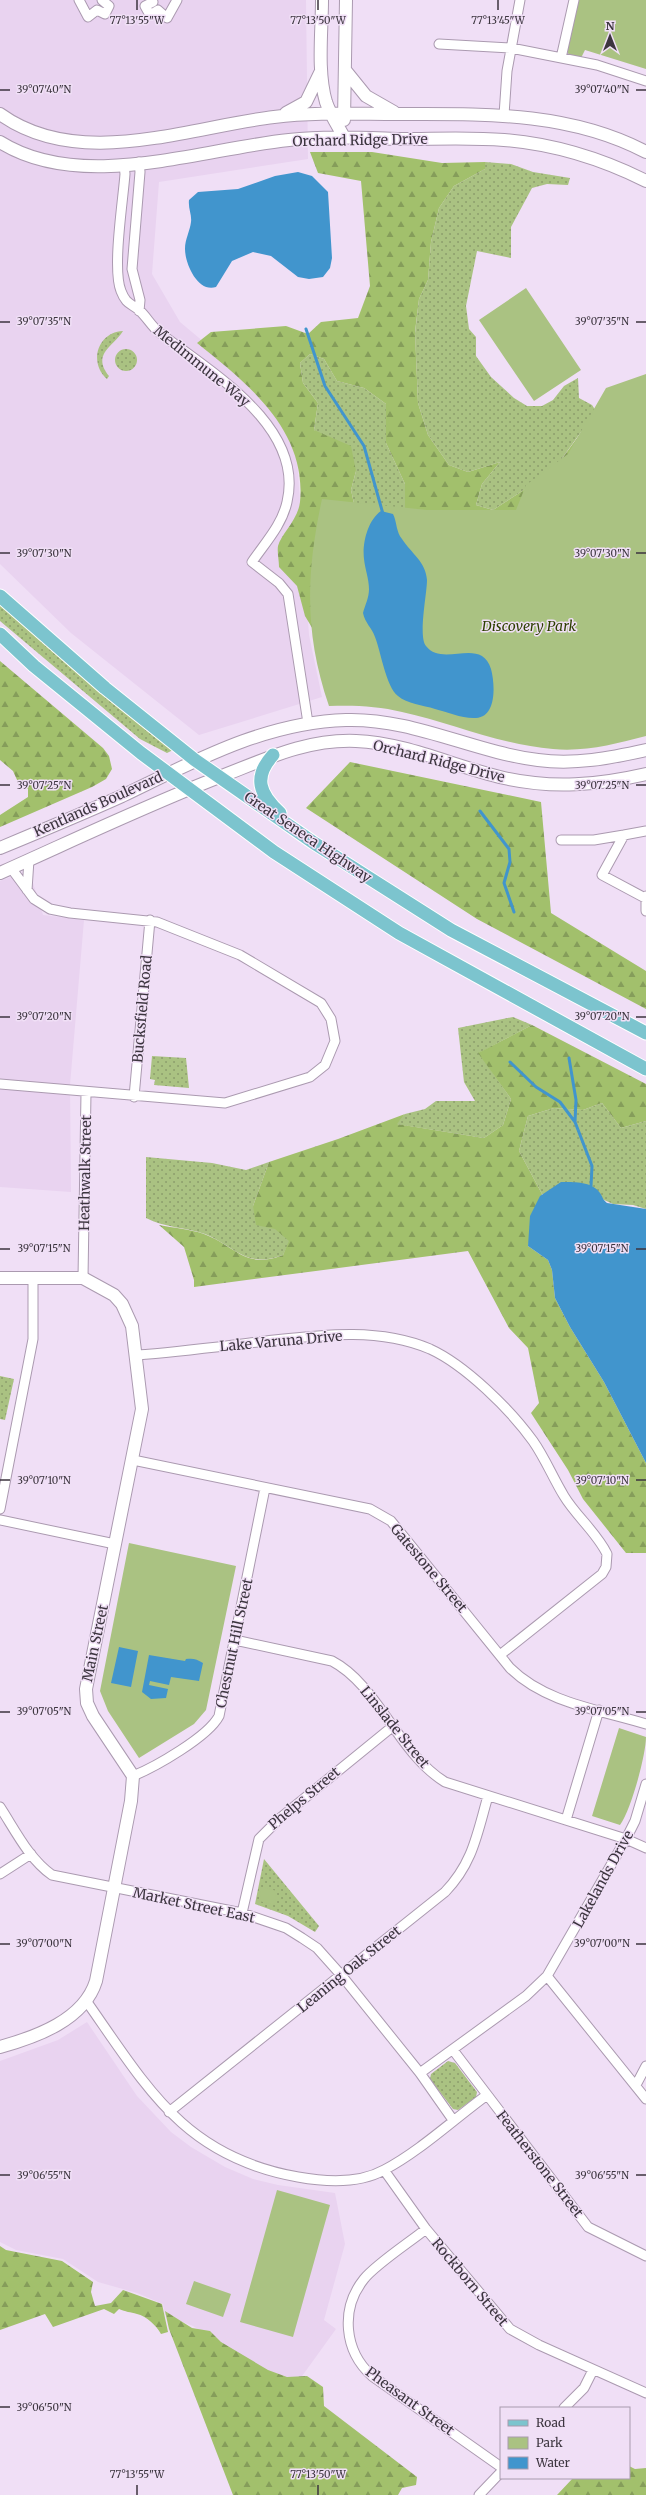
<svg xmlns="http://www.w3.org/2000/svg" width="646" height="2495" font-family="Merriweather,serif">
	<style>
		.built { fill: #e9d3f0 }
		.grass { fill: url(#grass-dots) }
		.forest { fill: url(#forest-firs) }
		.green { fill: #aac282 }
		.water { fill: #4195cd }
		.lines { fill: none; stroke-linecap: round; stroke-linejoin: round }
		.stream { stroke: #4195cd; stroke-width: 3 }
		.street-casing { stroke: #ab9ab0; stroke-width: 11 }
		.secondary-casing { stroke: #ab9ab0; stroke-width: 14 }
		.primary-casing { stroke: #fff; stroke-width: 15 }
		.street { stroke: #fff; stroke-width: 9 }
		.secondary { stroke: #fff; stroke-width: 12 }
		.primary { stroke: #7cc4ce; stroke-width: 13 }
		.ticks { fill: none; stroke: #3c353f; stroke-width: 1.5 }
		.labels { text-anchor: middle; dominant-baseline: central; stroke-width: 3; stroke-linejoin: round; paint-order: stroke }
		.street-label { font-size: 14px; fill: #3c353f; stroke: #f0dff6 }
		.park-label { font-size: 14px; font-style: italic; fill: #2d3f00; stroke: #f0dff6 }
		.ticks-label { font-size: 10px; text-anchor: middle; fill: #3c353f; stroke: #f0dff6; stroke-width: 3; stroke-linejoin: round; paint-order: stroke }
	</style>
	<defs>
		<pattern id="grass-dots" width="8" height="8" patternUnits="userSpaceOnUse"><rect width="8" height="8" fill="#aac282"/><path d="M2 2h.1M6 6h.1" fill="none" stroke="#8c9e6c" stroke-width="1.8" stroke-linecap="round"/></pattern>
		<pattern id="forest-firs" width="22" height="20" patternUnits="userSpaceOnUse"><rect width="22" height="20" fill="#a2c06c"/><path d="M5 1l3.5 6h-7zM16 11l3.5 6h-7z" fill="#859d5a"/></pattern>
	</defs>
	<rect width="100%" height="100%" fill="#f0dff6"/>
	<!-- built -->
	<path class="built" d="M0,0H306L308,159L159,182L152,274L180,322L236,369L278,413L297,458L309,635L322,697L199,735L71,633L0,564Z
		M29,870L43,915L84,920L70,1085L71,1192L0,1187V881Z
		M87,2022L137,2096L171,2132L191,2147L225,2167L253,2179L278,2185L335,2193L345,2244L324,2320L336,2329L292,2390L193,2326L165,2315L163,2304L137,2293L98,2282L63,2259L16,2250L0,2242V2061L58,2040Z"/>
	<!-- grass -->
	<path class="grass" d="M485,162L511,164L533,172L570,178L568,185L547,184L532,188L511,227V258L477,251L466,306L469,329L476,337V356L491,377L514,398L527,406H542L553,400L564,386L578,378L579,398L592,405L596,411L553,471L493,510L476,505L482,484L500,462L468,472L449,465L428,435L418,403L415,333L419,299L428,280L431,242L439,208L454,186L485,169Z
		M123,331C114,346 91,354 109,376L107,379C88,362 98,332 123,331Z
		M115 360a11 11 0 1 1 22 0a11 11 0 1 1-22 0Z
		M310,354L324,359L337,381L364,388L386,404V443L405,484V512L357,517L351,490L356,471L314,430L318,403L303,383L300,363Z
		M0,604L173,750L167,753L140,739L0,621Z
		M513,1017L532,1025L479,1053L511,1099L503,1125L484,1138L396,1124L405,1114L425,1109L436,1101H475L464,1082L458,1028Z
		M152,1056L186,1058L189,1088L154,1085L155,1080L150,1079Z
		M602,1103L621,1128L646,1121V1209L633,1205L613,1204L602,1199L542,1194L519,1151L528,1116L554,1108L583,1110Z
		M146,1157L212,1163L246,1170L269,1162L253,1206L290,1241L283,1255C246,1269 236,1247 205,1234C185,1227 165,1228 146,1218Z
		M0,1376L14,1379L5,1420L0,1419Z
		M264,1859L319,1926L315,1932L288,1916L255,1904Z
		M448,2061L455,2063L477,2092L476,2097L458,2110L453,2109L430,2079L431,2074Z"/>
	<!-- forest -->
	<path class="forest" d="M310,152H372L442,163L485,162V169L454,186L439,208L431,242L428,280L419,299L415,332L418,403L428,435L449,465L468,472L500,462L482,484L476,505L493,510L553,471L599,408L646,548L405,512V484L386,443V404L364,388L337,381L324,359L310,354L300,363L303,383L318,403L314,430L351,446L356,471L351,490L357,517L323,646L305,616L297,586L279,567C279,560 277,552 278,546C281,534 298,520 300,502C307,430 247,383 197,343L211,332L286,326L308,334L321,322L358,318L370,286L361,181L318,173Z
		M0,661L103,748L109,756L112,769L106,779L92,787L0,827V815L28,797V789L18,782L13,771L0,760Z
		M350,762L541,802L551,913L646,971V1009L477,919L306,808Z
		M532,1025L646,1084V1121L621,1128L602,1103L583,1110L554,1108L528,1116L519,1151L542,1194L528,1246L548,1260L552,1270L555,1298L570,1327L604,1382L646,1463V1553H626L583,1499L568,1470L531,1413L539,1403L528,1348L509,1328L468,1251L194,1287V1280L184,1247L159,1225C173,1228 190,1229 204,1234C236,1246 245,1270 283,1255L289,1241L275,1229L256,1225L253,1206L269,1162L338,1139L405,1114L397,1124L484,1138L503,1125L511,1099L478,1053Z
		M0,2246L6,2250L62,2261L93,2282L91,2292L95,2306L111,2303L123,2290L162,2304L168,2332L161,2334C157,2326 146,2316 137,2314C130,2312 126,2312 119,2309L114,2314L104,2309L53,2327L45,2314L0,2330Z
		M165,2311L192,2328L210,2331L221,2342L268,2370L287,2377L307,2376L323,2387L324,2406L417,2477L416,2485L402,2488L398,2495H233L169,2329Z
		M629,2466L635,2469L646,2468V2495H557L573,2478H629Z"/>
	<!-- green -->
	<path class="green" d="M578,0H646V69L585,50L581,58L569,55L567,51Z
		M526,288L581,370L534,401L479,320Z
		M646,374V736C615,744 585,752 553,749C501,745 452,723 402,712C378,706 354,705 329,706C304,633 306,573 322,499L427,510H516L526,485L568,454L606,388Z
		M129,1543L236,1566L206,1710L194,1724L139,1758L108,1711L100,1691Z
		M619,1728L646,1737C646,1755 631,1810 620,1825L592,1816Z
		M262,1887L277,1891L274,1905L259,1901Z
		M277,2190L330,2205L293,2337L240,2322Z
		M194,2281L231,2294L223,2317L186,2304Z"/>
	<!-- water -->
	<path class="water" d="M298,172L312,176L328,192L332,258L330,268L323,277L309,279L298,277L271,256L253,252L232,261L216,287C198,293 185,264 185,249C185,239 190,231 191,222C192,215 188,208 189,200L198,192L238,189L275,176Z
		M381,511L393,514C397,522 396,532 402,539C411,553 426,562 427,580C427,594 418,636 426,646C443,668 481,636 491,669C495,684 497,717 476,718C463,719 447,712 435,709C423,705 407,704 398,696C386,687 381,652 375,637C372,628 365,623 363,613C365,605 369,598 369,589C369,579 365,569 364,559C362,543 368,520 381,511Z
		M561,1182C573,1182 592,1181 600,1193C603,1197 602,1199 607,1203L646,1209V1463L604,1382L570,1327L555,1298L552,1270L548,1260L528,1246L530,1216L540,1196Z
		M119,1647L138,1651L131,1687L111,1683Z
		M149,1655L185,1661L186,1659C193,1658 197,1659 203,1663L199,1681L171,1677L169,1685L150,1681L149,1685L168,1689L166,1698L151,1699L142,1692Z"/>
	<g class="lines">
		<!-- stream -->
		<path class="stream" d="M306,329L325,386L364,446L383,514
			M480,811L509,849L510,862L504,883L514,912
			M569,1058L576,1100L575,1122L592,1166L591,1186
			M510,1062L536,1087L560,1102L575,1122"/>
		<!-- street casing -->
		<g class="street-casing">
			<path id="street" d="M79,0L88,17L97,10L105,14L109,6L102,0
				M152,0L153,2L145,6L150,15L158,10L167,18L177,0
				M439,44L511,48L597,65L646,81
				M561,58L574,0
				M504,115L507,71L520,0
				M139,162L140,172L132,269L140,300L139,311
				M124,164L125,174C123,201 112,269 121,291C126,304 130,303 139,310C147,317 151,326 160,333C209,371 305,426 287,502C282,525 265,543 252,562L279,583L288,594L308,723
				M561,840H594L624,835
				M27,890L29,860
				M646,896V911
				M645,898L602,875L624,835L646,831
				M0,1084L225,1103L310,1077L325,1065L335,1041L331,1019L321,1003L240,955L157,922L70,913L50,909L34,899L11,868
				M134,1097L150,920
				M83,1278L86,1093
				M137,1355C180,1352 223,1346 266,1341C320,1335 378,1327 430,1349C465,1365 510,1409 533,1441C545,1458 553,1478 564,1496C576,1516 597,1533 607,1554L606,1567L602,1574L500,1655
				M133,1460L370,1509L391,1521L510,1668C545,1703 601,1710 646,1724
				M0,1509L33,1339V1278
				M0,1520L115,1544
				M235,1640L332,1661C378,1685 398,1753 445,1782L626,1839L646,1848
				M133,1776C155,1767 208,1737 219,1716L265,1488
				M0,1807C15,1830 29,1859 52,1875L242,1913L286,1928L302,1938L317,1948L342,1976L420,2073L453,2120
				M566,1820L599,1710
				M0,1874L31,1854
				M242,1913L259,1839L279,1819L392,1727
				M547,1976L646,2099
				M87,2002C148,2089 185,2157 298,2177C326,2182 359,2184 384,2170C420,2151 454,2119 487,2095
				M453,2050L588,2227L646,2256
				M420,2073L526,1996L547,1976L626,1839L635,1821L646,1784
				M636,2085L646,2066
				M169,2112L445,1892C473,1863 477,1834 488,1796
				M384,2170L426,2229L510,2329L539,2345L646,2393
				M426,2229C410,2242 376,2264 364,2279C340,2309 344,2351 372,2376L501,2467
				M564,2408L584,2388L593,2370
				M479,2495L501,2472"/>
		</g>
		<!-- secondary casing -->
		<g class="secondary-casing">
			<path id="secondary" d="M322,0C322,32 317,71 326,102C330,114 338,126 344,137
				M345,70L366,96L394,112
				M286,113L306,102L320,73
				M0,114C79,171 188,127 274,117C315,112 356,114 397,114C481,114 568,111 646,152
				M344,120L346,0
				M0,142C81,193 201,149 289,140C326,136 364,138 401,139C435,139 470,137 504,140C554,144 602,159 646,181
				M0,848C41,831 82,814 122,796C193,762 265,722 346,720C413,718 473,752 538,760C575,765 610,758 646,750
				M0,873C74,840 147,805 222,776C266,759 307,739 356,741C407,743 455,767 504,778C553,789 598,785 646,774
				M0,1278H83L114,1295L122,1304L132,1326L142,1409L86,1689L87,1703L93,1716L133,1776L131,1801L96,1981C84,2020 36,2037 0,2047"/>
		</g>
		<!-- primary casing -->
		<g class="primary-casing">
			<path id="primary" d="M0,596L105,688L195,760L314,843L451,930L646,1033
				M0,634L34,666L141,753L274,852L399,933L646,1069
				M273,755C253,777 259,794 280,813"/>
		</g>
		<!-- street -->
		<use href="#street" class="street"/>
		<!-- secondary -->
		<use href="#secondary" class="secondary"/>
		<!-- primary -->
		<use href="#primary" class="primary"/>
	</g>
	<!-- ticks -->
	<path class="ticks" d="M137,0V10M318,0V10M498,0V10M0,90H10M636,90H646M0,322H10M636,322H646M0,553H10M636,553H646M0,785H10M636,785H646M0,1017H10M636,1017H646M0,1249H10M636,1249H646M0,1480H10M636,1480H646M0,1712H10M636,1712H646M0,1944H10M636,1944H646M0,2175H10M636,2175H646M0,2407H10M137,2485V2495M318,2485V2495"/>
	<g class="labels">
		<!-- street labels -->
		<g class="street-label">
			<text transform="translate(360 140) rotate(-1)">Orchard Ridge Drive</text>
			<text transform="translate(202 366) rotate(39)">Medimmune Way</text>
			<text transform="translate(439 761) rotate(14)">Orchard Ridge Drive</text>
			<text transform="translate(98 804) rotate(-24)">Kentlands Boulevard</text>
			<text transform="translate(308 837) rotate(34)">Great Seneca Highway</text>
			<text transform="translate(142 1009) rotate(-85)">Bucksfield Road</text>
			<text transform="translate(85 1173) rotate(-89)">Heathwalk Street</text>
			<text transform="translate(281 1341) rotate(-5)">Lake Varuna Drive</text>
			<text transform="translate(429 1568) rotate(50)">Gatestone Street</text>
			<text transform="translate(95 1643) rotate(-78)">Main Street</text>
			<text transform="translate(234 1643) rotate(-78)">Chestnut Hill Street</text>
			<text transform="translate(395 1727) rotate(51)">Linslade Street</text>
			<text transform="translate(304 1798) rotate(-40)">Phelps Street</text>
			<text transform="translate(603 1879) rotate(-61)">Lakelands Drive</text>
			<text transform="translate(194 1905) rotate(12)">Market Street East</text>
			<text transform="translate(349 1969) rotate(-39)">Leaning Oak Street</text>
			<text transform="translate(540 2164) rotate(52)">Featherstone Street</text>
			<text transform="translate(470 2282) rotate(50)">Rockborn Street</text>
			<text transform="translate(410 2401) rotate(36)">Pheasant Street</text>
		</g>
		<!-- park labels -->
		<g class="park-label">
			<text x="529" y="626">Discovery Park</text>
		</g>
	</g>
	<g class="ticks-label">
		<text x="137" y="24">77°13'55"W</text>
		<text x="318" y="24">77°13'50"W</text>
		<text x="498" y="24">77°13'45"W</text>
		<text x="44" y="93">39°07'40"N</text>
		<text x="602" y="93">39°07'40"N</text>
		<text x="44" y="325">39°07'35"N</text>
		<text x="602" y="325">39°07'35"N</text>
		<text x="44" y="557">39°07'30"N</text>
		<text x="602" y="557">39°07'30"N</text>
		<text x="44" y="789">39°07'25"N</text>
		<text x="602" y="789">39°07'25"N</text>
		<text x="44" y="1020">39°07'20"N</text>
		<text x="602" y="1020">39°07'20"N</text>
		<text x="44" y="1252">39°07'15"N</text>
		<text x="602" y="1252">39°07'15"N</text>
		<text x="44" y="1484">39°07'10"N</text>
		<text x="602" y="1484">39°07'10"N</text>
		<text x="44" y="1715">39°07'05"N</text>
		<text x="602" y="1715">39°07'05"N</text>
		<text x="44" y="1947">39°07'00"N</text>
		<text x="602" y="1947">39°07'00"N</text>
		<text x="44" y="2179">39°06'55"N</text>
		<text x="602" y="2179">39°06'55"N</text>
		<text x="44" y="2411">39°06'50"N</text>
		<text x="137" y="2478">77°13'55"W</text>
		<text x="318" y="2478">77°13'50"W</text>
	</g>
	<!-- legend -->
	<rect x="500" y="2407" width="130" height="72" fill="#f0dff6" stroke="#a89bad"/>
	<rect x="508" y="2420" width="20" height="6" fill="#7cc4ce" stroke="#a89bad"/>
	<text x="536" y="2427" font-size="12" fill="#3c353f">Road</text>
	<rect x="508" y="2437" width="20" height="12" fill="#aac282" stroke="#a89bad"/>
	<text x="536" y="2447" font-size="12" fill="#3c353f">Park</text>
	<rect x="508" y="2457" width="20" height="12" fill="#4195cd" stroke="#a89bad"/>
	<text x="536" y="2467" font-size="12" fill="#3c353f">Water</text>
	<!-- north arrow -->
	<g transform="translate(610 36)" stroke="#f0dff6" stroke-width="3" paint-order="stroke">
	<path d="M0-3L7 15L0 10L-7 15Z" fill="#3c353f"/>
	<text y="-6" font-size="11" font-weight="bold" text-anchor="middle" fill="#3c353f">N</text>
	</g>
</svg>
